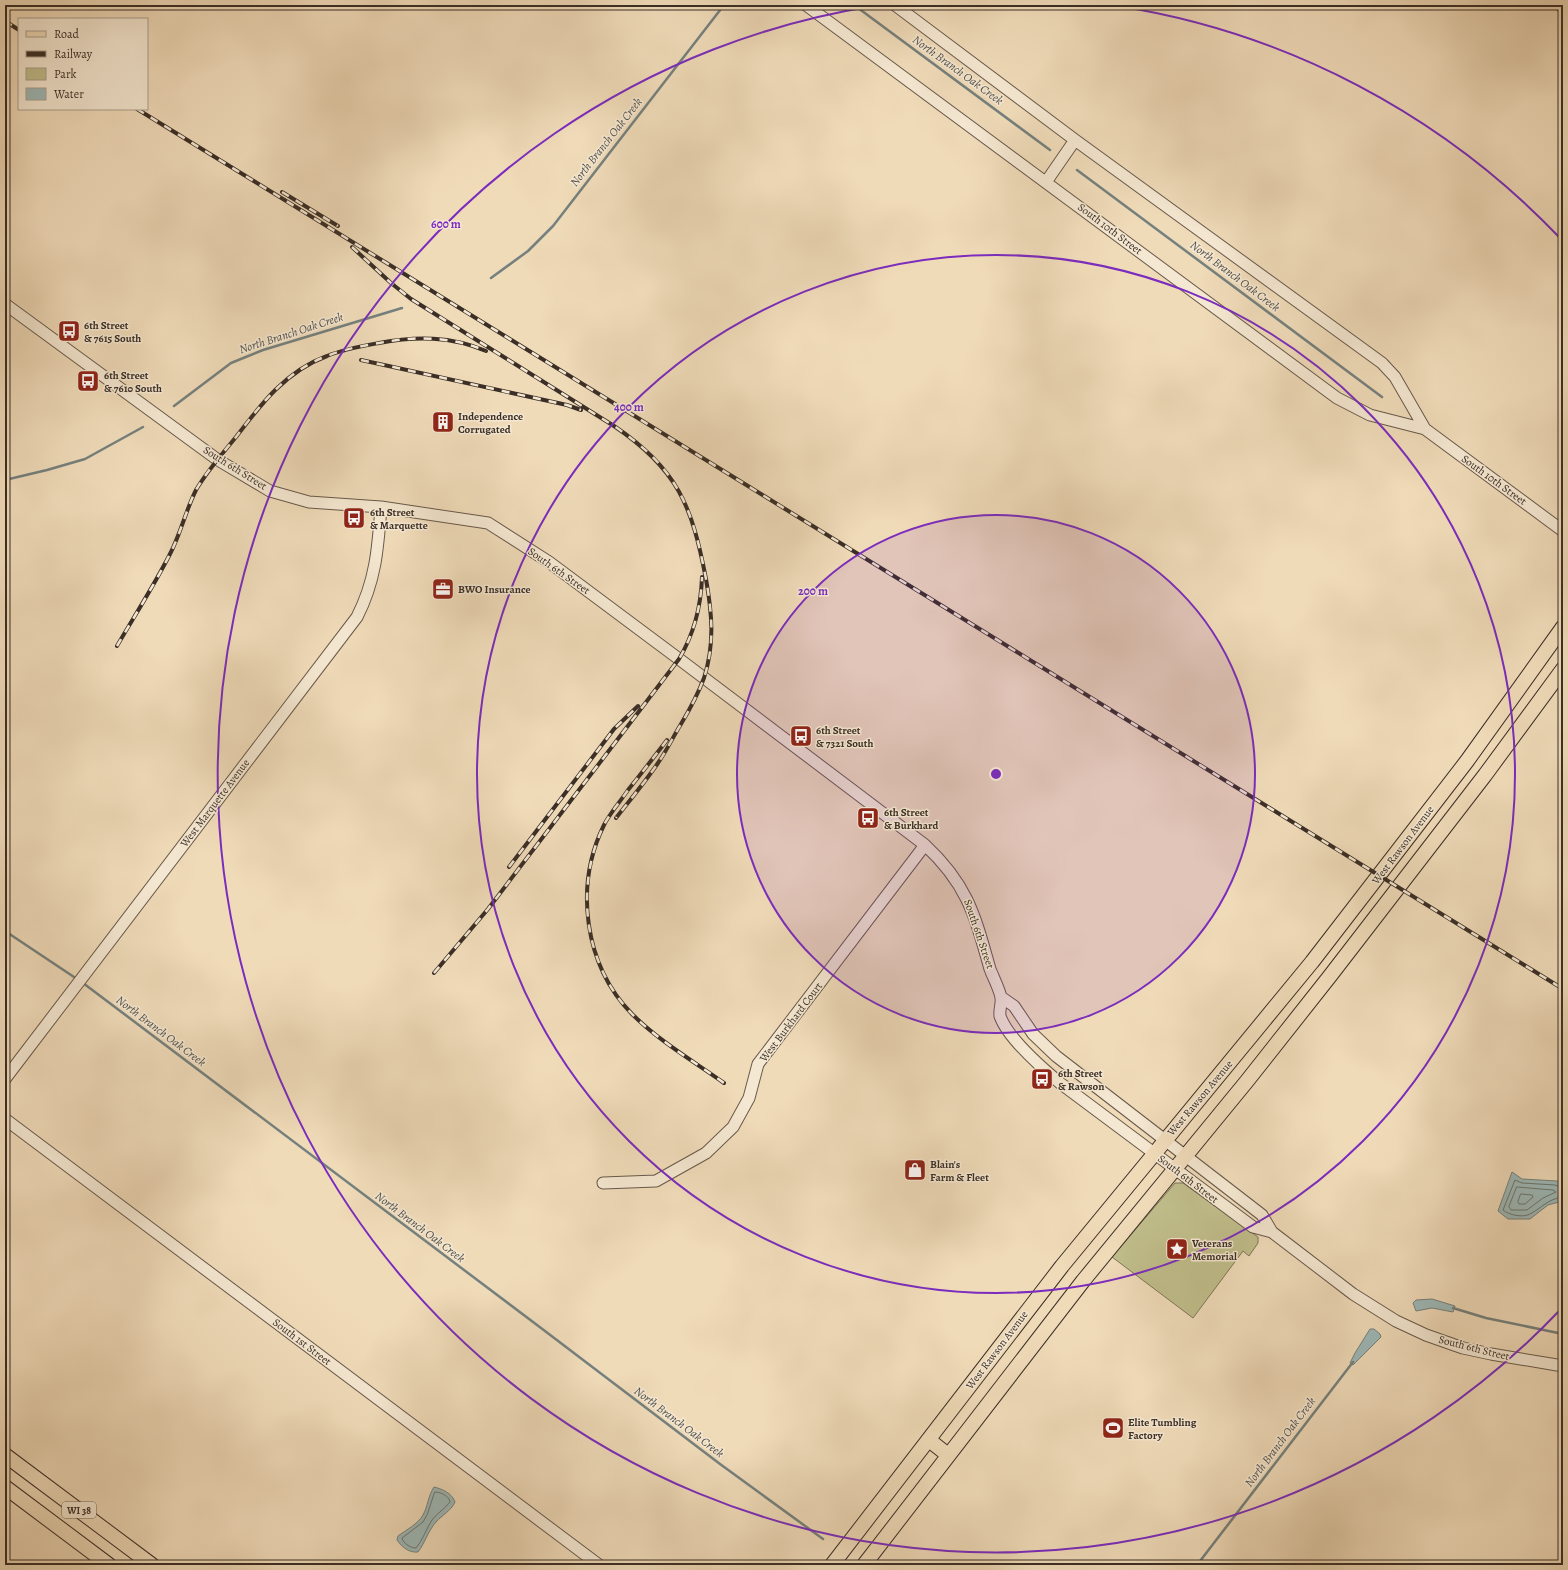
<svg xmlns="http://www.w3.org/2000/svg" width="1568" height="1570" font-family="Alegreya,serif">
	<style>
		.green { fill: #c0be8b; stroke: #7d7658 }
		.water { fill: #9db9b8; stroke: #75817e }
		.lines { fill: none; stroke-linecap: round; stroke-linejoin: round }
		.shore { stroke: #6c746f; stroke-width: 1 }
		.stream { stroke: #75817e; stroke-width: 2.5 }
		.minor-casing { stroke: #68594b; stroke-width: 13 }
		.major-casing { stroke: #3a2e26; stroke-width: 16 }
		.minor { stroke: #f5e8d2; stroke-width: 11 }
		.major { stroke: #f0dbb9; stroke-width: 14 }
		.rail-casing { stroke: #3a2e26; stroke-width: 4 }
		.rail { stroke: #f5e8d2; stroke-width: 2.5; stroke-dasharray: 8; stroke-linecap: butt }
		.ring { fill: none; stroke: #7b2cbf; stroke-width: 2 }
		.labels { text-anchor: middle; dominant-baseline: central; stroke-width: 3; stroke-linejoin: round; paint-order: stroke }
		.shield { fill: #f5e8d2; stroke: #72665a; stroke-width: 1 }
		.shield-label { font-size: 10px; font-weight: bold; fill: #3a2e26 }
		.street-label { font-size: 11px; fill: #3a2e26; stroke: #f5e8d2 }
		.poi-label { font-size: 11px; font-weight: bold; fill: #3a2e26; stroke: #f5e8d2; text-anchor: start }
		.water-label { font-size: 12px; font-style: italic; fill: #53514a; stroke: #f5e8d2 }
		.centre { fill: #7b2cbf; stroke: #f5e8d2; stroke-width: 2 }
		.ring-label { font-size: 12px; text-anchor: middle; font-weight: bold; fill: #7b2cbf; stroke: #f5e8d2; stroke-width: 3; stroke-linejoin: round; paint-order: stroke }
	</style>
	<rect width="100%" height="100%" fill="#f0dbb9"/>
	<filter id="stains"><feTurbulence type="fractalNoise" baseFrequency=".005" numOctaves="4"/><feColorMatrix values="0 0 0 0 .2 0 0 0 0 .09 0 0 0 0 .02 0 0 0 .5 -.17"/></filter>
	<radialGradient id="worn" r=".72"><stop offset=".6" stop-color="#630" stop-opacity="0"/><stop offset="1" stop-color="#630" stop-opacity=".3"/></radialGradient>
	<!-- green -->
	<path class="green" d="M1175,1183H1183L1258,1237V1243L1249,1256L1243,1251L1193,1318L1112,1257Z"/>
	<!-- water -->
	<path class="water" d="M1512,1172L1522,1179L1557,1181L1563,1185V1201L1548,1205L1530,1219H1508L1498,1211Z
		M1432,1299L1455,1306L1453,1312L1432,1308L1416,1311L1413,1303L1416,1300Z
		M1370,1329H1374L1380,1334L1381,1337L1353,1365L1350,1363L1355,1353Z
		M434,1487C442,1489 452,1493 455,1502C451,1511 442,1515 436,1522C428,1531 425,1543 418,1552C409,1553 402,1547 397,1540L398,1536C406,1530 418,1524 423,1515C428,1506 428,1496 434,1487Z"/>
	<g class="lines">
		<!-- shore -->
		<path class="shore" d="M1517,1187L1553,1190L1556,1192L1543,1198L1527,1210H1511L1509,1207Z
			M1563,1188L1555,1185L1522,1183L1515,1180L1503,1210C1509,1215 1523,1218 1530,1214C1542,1208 1547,1199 1563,1197
			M1521,1194L1532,1195L1533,1197L1525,1204H1519L1518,1202Z
			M435,1492C441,1492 449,1496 450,1502C445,1509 437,1513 432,1520C426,1529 423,1540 416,1548C410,1548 403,1543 402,1538L423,1522L427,1515Z"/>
		<!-- stream -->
		<path class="stream" d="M854,5L1050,150
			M1077,170L1382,397
			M491,278L528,251L553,226L724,5
			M174,406L231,363L263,350L402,308
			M5,480L47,470L85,459L143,427
			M5,931L77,979
			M83,983L541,1328L720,1464L823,1539
			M1453,1308L1486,1318L1563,1334
			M1197,1565L1353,1362"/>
		<!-- minor casing -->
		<g class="minor-casing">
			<path id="minor" d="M806,5L1337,398L1370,415L1425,429L1563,531
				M895,5L1075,140L1382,363L1395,377L1425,429
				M1560,5L1563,7
				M1046,182L1075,140
				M5,304L218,460L270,491L309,502L381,507L488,523L549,562L679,659L925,845C968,885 975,916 990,969C993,977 1000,990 1001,998C1002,1003 999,1010 1000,1016C1008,1039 1042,1068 1060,1083L1253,1227L1272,1232
				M1001,997L1014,1006L1033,1034L1056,1056L1253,1208L1262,1215L1272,1232L1353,1294L1396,1321L1426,1335L1463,1348L1491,1354L1563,1366
				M5,1079L357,617C376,580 378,547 381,507
				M5,1119L599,1565
				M603,1183L656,1181L706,1153L733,1127L749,1098L758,1064L925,845"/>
		</g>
		<!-- major casing -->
		<g class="major-casing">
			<path id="major" d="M929,1440L948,1455
				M5,1455L152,1565
				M5,1487L109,1565
				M832,1565L1062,1266L1312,962L1467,761L1563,627
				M864,1565L1083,1281L1247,1081L1330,976L1485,775L1563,669"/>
		</g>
		<!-- minor -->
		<use href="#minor" class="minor"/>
		<!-- major -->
		<use href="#major" class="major"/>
		<!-- rail casing -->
		<g class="rail-casing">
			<path id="rail" d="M5,21L19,30
				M137,109L1563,989
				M282,192L338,226
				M352,247L391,283L411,299L614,426C678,469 692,506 706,579C712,613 715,644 704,678C698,694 690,709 681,724C673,737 667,750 658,763C645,782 630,800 616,818
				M361,360L567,405L581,410
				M117,646C135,615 155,584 171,552C181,532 186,510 196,490C207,471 222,454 236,437C261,404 286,371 327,356C344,349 362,346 379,343C416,336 451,336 486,351
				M667,740C654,757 641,774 628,790C620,802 610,813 604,825C574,886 584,965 632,1014C659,1041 693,1061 724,1083
				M509,867L614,729L638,706
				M434,973L488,909L679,659C694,634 701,606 702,577"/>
		</g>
		<!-- rail -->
		<use href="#rail" class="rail"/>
	</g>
	<!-- distance rings -->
	<circle cx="996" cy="774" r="259" fill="#7b2cbf" fill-opacity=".12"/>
	<g class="ring">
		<circle cx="996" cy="774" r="259"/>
		<circle cx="996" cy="774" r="519"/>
		<path d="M1560 1310A778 778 0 1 1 874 6M1118 6A778 778 0 0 1 1560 238"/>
	</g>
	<!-- icons -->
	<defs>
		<g id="bus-square" transform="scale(1.15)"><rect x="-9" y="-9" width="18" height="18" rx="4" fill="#8f2418" stroke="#f5e8d2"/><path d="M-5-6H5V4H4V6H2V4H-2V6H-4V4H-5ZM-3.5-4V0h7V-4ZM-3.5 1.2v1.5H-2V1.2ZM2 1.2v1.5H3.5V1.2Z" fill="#fff"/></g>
		<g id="building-square" transform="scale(1.15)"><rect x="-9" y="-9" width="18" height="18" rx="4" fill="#8f2418" stroke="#f5e8d2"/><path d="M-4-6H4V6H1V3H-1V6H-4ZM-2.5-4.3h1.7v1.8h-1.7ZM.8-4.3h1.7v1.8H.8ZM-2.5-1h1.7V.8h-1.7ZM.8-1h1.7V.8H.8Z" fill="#fff"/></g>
		<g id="office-square" transform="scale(1.15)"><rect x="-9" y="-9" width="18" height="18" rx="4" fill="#8f2418" stroke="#f5e8d2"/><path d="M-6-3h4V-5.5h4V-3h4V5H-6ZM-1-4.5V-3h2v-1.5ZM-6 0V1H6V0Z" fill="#fff"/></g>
		<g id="shop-square" transform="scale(1.15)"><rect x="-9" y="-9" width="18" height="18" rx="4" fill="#8f2418" stroke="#f5e8d2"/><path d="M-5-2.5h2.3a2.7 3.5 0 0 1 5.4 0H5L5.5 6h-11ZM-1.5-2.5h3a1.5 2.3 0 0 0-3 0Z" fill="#fff"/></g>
		<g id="sight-square" transform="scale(1.15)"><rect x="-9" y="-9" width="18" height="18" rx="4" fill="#8f2418" stroke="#f5e8d2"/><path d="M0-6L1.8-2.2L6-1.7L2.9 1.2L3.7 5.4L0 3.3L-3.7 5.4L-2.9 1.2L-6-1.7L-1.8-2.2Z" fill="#fff"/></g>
		<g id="stadium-square" transform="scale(1.15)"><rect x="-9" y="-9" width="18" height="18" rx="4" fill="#8f2418" stroke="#f5e8d2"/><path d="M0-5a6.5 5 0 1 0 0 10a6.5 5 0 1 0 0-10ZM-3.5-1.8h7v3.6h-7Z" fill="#fff"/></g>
	</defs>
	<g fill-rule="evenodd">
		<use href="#bus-square" x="69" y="331"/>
		<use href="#bus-square" x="88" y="381"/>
		<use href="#building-square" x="443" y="422"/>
		<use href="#bus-square" x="354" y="518"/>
		<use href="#office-square" x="443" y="589"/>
		<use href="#bus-square" x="801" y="736"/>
		<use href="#bus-square" x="868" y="818"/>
		<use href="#bus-square" x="1042" y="1079"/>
		<use href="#shop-square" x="915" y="1170"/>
		<use href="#sight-square" x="1177" y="1249"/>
		<use href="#stadium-square" x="1113" y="1428"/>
	</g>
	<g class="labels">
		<!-- shield labels -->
		<rect class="shield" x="62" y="1502" width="34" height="16" rx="3"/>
		<g class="shield-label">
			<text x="79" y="1510">WI 38</text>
		</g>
		<!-- street labels -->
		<g class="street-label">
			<text transform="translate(1110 229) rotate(37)">South 10th Street</text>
			<text transform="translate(235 468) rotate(32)">South 6th Street</text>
			<text transform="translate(1494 480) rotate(36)">South 10th Street</text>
			<text transform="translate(559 571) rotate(35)">South 6th Street</text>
			<text transform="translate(215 803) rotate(-53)">West Marquette Avenue</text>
			<text transform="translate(1403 845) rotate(-53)">West Rawson Avenue</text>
			<text transform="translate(979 934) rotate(71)">South 6th Street</text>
			<text transform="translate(791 1022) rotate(-53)">West Burkhard Court</text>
			<text transform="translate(1200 1098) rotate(-50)">West Rawson Avenue</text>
			<text transform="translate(1188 1179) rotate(37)">South 6th Street</text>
			<text transform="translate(302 1342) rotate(37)">South 1st Street</text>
			<text transform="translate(1474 1348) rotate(14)">South 6th Street</text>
			<text transform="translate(997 1350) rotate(-53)">West Rawson Avenue</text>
		</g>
		<!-- poi labels -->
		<g class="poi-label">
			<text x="84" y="325">6th Street<tspan x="84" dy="13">&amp; 7615 South</tspan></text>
			<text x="104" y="375">6th Street<tspan x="104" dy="13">&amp; 7610 South</tspan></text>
			<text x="458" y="416">Independence<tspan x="458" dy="13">Corrugated</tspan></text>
			<text x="370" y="512">6th Street<tspan x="370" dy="13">&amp; Marquette</tspan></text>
			<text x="458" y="589">BWO Insurance</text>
			<text x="816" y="730">6th Street<tspan x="816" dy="13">&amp; 7321 South</tspan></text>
			<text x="884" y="812">6th Street<tspan x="884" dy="13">&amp; Burkhard</tspan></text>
			<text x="1058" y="1073">6th Street<tspan x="1058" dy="13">&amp; Rawson</tspan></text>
			<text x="930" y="1164">Blain's<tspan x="930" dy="13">Farm &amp; Fleet</tspan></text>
			<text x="1192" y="1243">Veterans<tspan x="1192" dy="13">Memorial</tspan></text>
			<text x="1128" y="1422">Elite Tumbling<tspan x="1128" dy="13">Factory</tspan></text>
		</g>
		<!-- water labels -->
		<g class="water-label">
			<text transform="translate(958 70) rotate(36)">North Branch Oak Creek</text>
			<text transform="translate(606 142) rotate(-52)">North Branch Oak Creek</text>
			<text transform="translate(1235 276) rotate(37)">North Branch Oak Creek</text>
			<text transform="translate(291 333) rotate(-18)">North Branch Oak Creek</text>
			<text transform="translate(161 1031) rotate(37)">North Branch Oak Creek</text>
			<text transform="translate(420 1227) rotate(37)">North Branch Oak Creek</text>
			<text transform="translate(679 1422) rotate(37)">North Branch Oak Creek</text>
			<text transform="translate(1280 1442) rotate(-53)">North Branch Oak Creek</text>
		</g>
	</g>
	<circle cx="996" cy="774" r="6" class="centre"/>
	<g class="ring-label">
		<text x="446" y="228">600 m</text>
		<text x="629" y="411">400 m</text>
		<text x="813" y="595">200 m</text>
	</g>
	<!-- margin -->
	<rect width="1568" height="1570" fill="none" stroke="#f0dbb9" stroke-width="20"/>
	<rect x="6" y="6" width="1556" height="1558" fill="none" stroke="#3a2e26" stroke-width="2"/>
	<rect x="10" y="10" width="1548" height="1550" fill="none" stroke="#3a2e26"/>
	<!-- legend -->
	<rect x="18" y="18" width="130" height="92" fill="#f5e8d2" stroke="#aa9e8d"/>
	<rect x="26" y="31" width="20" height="6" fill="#f0dbb9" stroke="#aa9e8d"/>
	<text x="54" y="38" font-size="12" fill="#3a2e26">Road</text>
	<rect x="26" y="51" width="20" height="6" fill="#3a2e26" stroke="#aa9e8d"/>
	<text x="54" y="58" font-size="12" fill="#3a2e26">Railway</text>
	<rect x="26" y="68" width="20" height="12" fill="#c0be8b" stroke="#aa9e8d"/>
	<text x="54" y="78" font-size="12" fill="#3a2e26">Park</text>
	<rect x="26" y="88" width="20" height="12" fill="#9db9b8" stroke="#aa9e8d"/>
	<text x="54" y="98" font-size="12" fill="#3a2e26">Water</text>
	<rect width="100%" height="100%" filter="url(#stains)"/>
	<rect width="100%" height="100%" fill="url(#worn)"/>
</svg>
